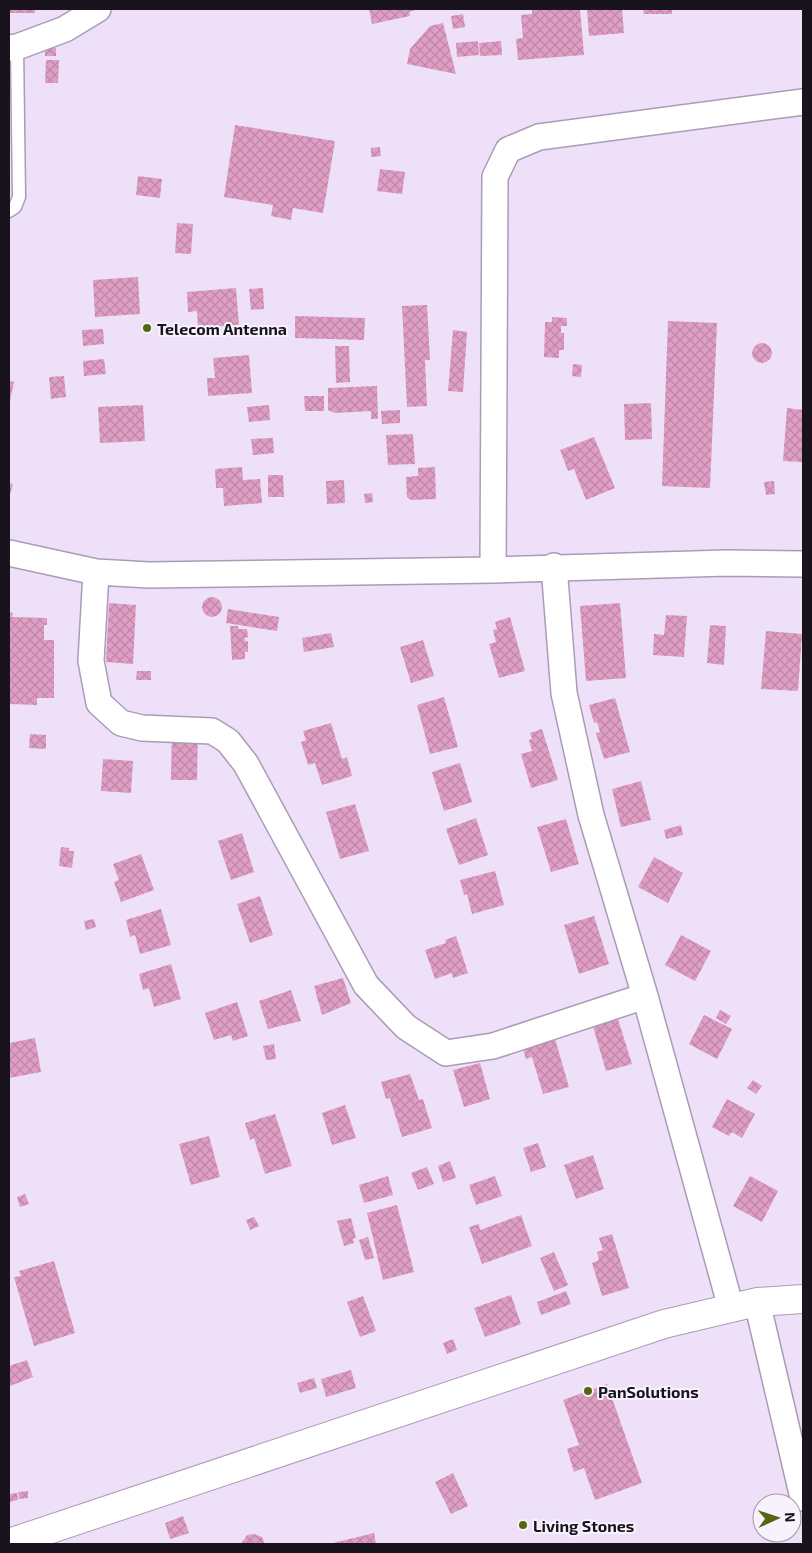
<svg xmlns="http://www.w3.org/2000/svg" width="812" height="1553" font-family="'Exo 2',sans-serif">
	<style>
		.building { fill: url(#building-cross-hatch) }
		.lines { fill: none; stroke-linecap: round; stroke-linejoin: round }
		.service-casing { stroke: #aa9cb4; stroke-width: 15 }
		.minor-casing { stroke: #aa9cb4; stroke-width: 28 }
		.tertiary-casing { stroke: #aa9cb4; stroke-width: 30 }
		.service { stroke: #fff; stroke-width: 12 }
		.minor { stroke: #fff; stroke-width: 25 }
		.tertiary { stroke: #fff; stroke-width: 28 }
		.poi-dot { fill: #556610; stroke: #f7f2fc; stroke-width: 2 }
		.labels { text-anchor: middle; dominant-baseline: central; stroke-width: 4; stroke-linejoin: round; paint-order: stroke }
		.poi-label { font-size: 16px; font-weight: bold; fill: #18131c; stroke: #f7f2fc; text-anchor: start }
	</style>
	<defs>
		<pattern id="building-cross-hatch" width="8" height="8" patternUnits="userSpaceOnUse" patternTransform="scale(1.25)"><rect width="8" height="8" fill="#df9ec3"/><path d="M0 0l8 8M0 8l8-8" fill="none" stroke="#bf87a7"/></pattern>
	</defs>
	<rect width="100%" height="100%" fill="#efe0fa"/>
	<!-- building -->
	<path class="building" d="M9,9H35V13H9Z
		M369,9H415L416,10L409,12L410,16L372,24Z
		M532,9H580L584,55L518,60L516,39L523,38L521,15L532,14Z
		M587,9H622L624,33L589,36Z
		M643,9H672V14H644Z
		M463,14L465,27L453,29L451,16Z
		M443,23L456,74L407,64L410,49L430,26Z
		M478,41L479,55L457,57L456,43Z
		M501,41L502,55L480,56L479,43Z
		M45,48H56V56H45Z
		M46,60H59L58,83H45Z
		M235,125L335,141L323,213L293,208L291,220L271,216L273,205L224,197Z
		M380,147L381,156L371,157V148Z
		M380,169L405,172L402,194L377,191Z
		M138,176L162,179L160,198L136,195Z
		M177,223L193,224L191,254L175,253Z
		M138,277L140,314L95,317L93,280Z
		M236,288L239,325L198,328L197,311L188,312L187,292Z
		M263,288L264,309L251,310L249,289Z
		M427,305L430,360H425L427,406L407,407L402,306Z
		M295,316L365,318L364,340L295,338Z
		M552,317L567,318V326H561V333H564V350H559V358L544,357L545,322H552Z
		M668,321L717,323L710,488L662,486Z
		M103,329L104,344L83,346L82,330Z
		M453,330L467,332L463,392L448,391Z
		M752 353a10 10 0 1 1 20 0a10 10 0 1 1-20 0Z
		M335,346H349L350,382L336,383Z
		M249,355L252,393L208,396L207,378H215L213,358Z
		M104,359L106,374L84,376L83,361Z
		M573,364L582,365L581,377L572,376Z
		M64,376L66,397L51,399L49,377Z
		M9,381L14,382L10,401H9Z
		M377,386L378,419H371V411L335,413L328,410V388Z
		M304,396H324V411H305Z
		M651,403L652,439L625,440L624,404Z
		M143,405L145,441L100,443L98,407Z
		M269,405L270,420L249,422L247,407Z
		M787,408L803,410V462L783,461Z
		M400,410V423L382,424L381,411Z
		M413,434L415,464L388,465L386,435Z
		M594,437L615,488L586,500L574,469L568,471L560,450Z
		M273,438L274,453L253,455L251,439Z
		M242,467L243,480L260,479L262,503L224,506L223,488H216L215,469Z
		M435,467L436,499L411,500L407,497L406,477L418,476V468Z
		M268,475H283L284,497H268Z
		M344,480L345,503L327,504L326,481Z
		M774,481L775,494L766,495L764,482Z
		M9,483L13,484L9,498Z
		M372,493L373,502L365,503L364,494Z
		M202 607a10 10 0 1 1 20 0a10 10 0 1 1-20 0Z
		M109,603L136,605L133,664L106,662Z
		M620,603L626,678L586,681L580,606Z
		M228,609L279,617L277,631L226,623Z
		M9,612L13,613L12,617L47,618V625H44V640H54V698H37V705L9,704Z
		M666,615L687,616L684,657L653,655L654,634L664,635Z
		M510,617L525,671L499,678L489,644L496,642L493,630L497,629L495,622Z
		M710,625L726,626L724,665L707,663Z
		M230,626H238V629H247L248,637L245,638V641H248V652H245V659L232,660Z
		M766,631L802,634L798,691L761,689Z
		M331,633L334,647L304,652L302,638Z
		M423,640L434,676L411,683L400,647Z
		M137,671H151V680H136Z
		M444,697L458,747L430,754L417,705Z
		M615,698L630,752L604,759L596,733L600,732L597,722L594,723L589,705Z
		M331,723L342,759L347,757L352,776L322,785L315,763L308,765L301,742L306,740L303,731Z
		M172,725H198L197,780H171Z
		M542,729L558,780L531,788L521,754L532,751L529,740L532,739L530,733Z
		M30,734L46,735V749L29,748Z
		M103,759L133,761L131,793L101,791Z
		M460,763L472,802L444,811L432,772Z
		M641,781L651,820L621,827L612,789Z
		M355,804L369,851L340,859L326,812Z
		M476,818L488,855L459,865L446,829Z
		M566,819L579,864L551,872L537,827Z
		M681,825L683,835L666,839L664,830Z
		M242,833L254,872L231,880L218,841Z
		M61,847L69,848V851H74L72,868L59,866Z
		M141,854L154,890L121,902L114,882L119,880L113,864Z
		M654,857L683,873L668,903L638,887Z
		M495,871L504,905L472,914L467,894L464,895L460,880Z
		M260,896L273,935L250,943L237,904Z
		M161,909L171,945L140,954L135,935L130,937L126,920Z
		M594,916L609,964L579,974L564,925Z
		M94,919L96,927L86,930L84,921Z
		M681,935L711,951L695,981L665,965Z
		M456,936L468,973L453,978L452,973L435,979L425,950L446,943L445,940Z
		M171,964L181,999L154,1007L149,988L143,990L139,974Z
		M343,978L351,1003L322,1015L314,986Z
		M291,990L301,1021L268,1029L259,1001Z
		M237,1002L248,1036L233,1041L231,1035L214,1040L205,1013Z
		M720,1010L731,1016L726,1024L716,1018Z
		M704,1015L732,1029L717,1059L689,1044Z
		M617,1016L632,1064L606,1071L592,1023Z
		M553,1032L569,1087L543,1094L532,1057L526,1059L521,1041Z
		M35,1038L41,1072L9,1078V1043Z
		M274,1044L276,1059L266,1060L263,1046Z
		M480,1063L490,1099L464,1107L453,1070Z
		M410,1074L419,1100L423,1099L432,1128L402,1137L390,1098L386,1099L381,1082Z
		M753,1080L762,1086L756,1094L747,1088Z
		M727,1099L755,1114L742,1138L732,1132L729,1136L712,1127Z
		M345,1105L356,1138L332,1145L322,1113Z
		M275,1114L292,1166L265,1174L254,1138L250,1140L245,1123Z
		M209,1136L220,1177L191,1185L179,1144Z
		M538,1143L546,1167L531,1172L523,1148Z
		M593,1155L604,1189L576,1199L564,1165Z
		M450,1161L456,1178L443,1182L438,1166Z
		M427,1167L434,1184L418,1190L411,1173Z
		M388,1176L393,1195L364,1203L359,1185Z
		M495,1176L502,1196L476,1205L469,1185Z
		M750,1176L778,1191L762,1222L733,1206Z
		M25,1194L29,1204L20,1207L17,1197Z
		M397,1205L414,1272L383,1280L367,1213Z
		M521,1215L532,1246L482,1264L469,1227L479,1224L480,1230Z
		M254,1217L259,1226L250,1230L246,1220Z
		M351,1218L356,1238L353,1239L354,1243L344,1246L337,1221Z
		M612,1234L629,1288L602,1296L592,1263L599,1260L597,1252L603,1250L599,1238Z
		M368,1237L374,1258L365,1260L359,1240Z
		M554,1252L568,1285L554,1291L540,1258Z
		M54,1261L75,1333L34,1346L14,1277L21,1276L19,1271Z
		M566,1291L571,1304L541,1315L537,1302Z
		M511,1295L521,1324L485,1337L474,1308Z
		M363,1296L376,1331L360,1337L347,1302Z
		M453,1339L457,1350L447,1354L443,1343Z
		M27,1360L33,1377L10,1386L9,1366Z
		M351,1370L356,1388L326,1397L321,1379Z
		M314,1378L317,1388L300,1393L297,1383Z
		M607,1384L642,1483L595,1500L584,1468L574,1472L567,1449L579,1445L563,1400Z
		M453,1473L468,1506L451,1514L435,1482Z
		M28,1491V1498L19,1499L18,1492Z
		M17,1493L18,1500L9,1502V1494Z
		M183,1516L189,1533L170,1539L165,1523Z
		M374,1533L376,1544H329Z
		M254,1534L262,1537L265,1544H241L247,1535Z"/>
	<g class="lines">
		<!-- service casing -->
		<g class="service-casing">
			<path id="service" d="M9,211L15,207L19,197L17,47"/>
		</g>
		<!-- minor casing -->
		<g class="minor-casing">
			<path id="minor" d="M9,48L17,47L65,29L98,9
				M9,553L96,572L149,575L493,570L727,563L803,564
				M554,566L564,693L591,815L645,996L731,1308
				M493,570L495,177L508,150L539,137L803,102
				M96,572L91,661L99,703L121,723L142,728L212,731L228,741L246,764L366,985L406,1027L446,1053L493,1046L645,996
				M757,1302L803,1498"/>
		</g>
		<!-- tertiary casing -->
		<g class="tertiary-casing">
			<path id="tertiary" d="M9,1543L664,1324L757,1302L803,1299"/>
		</g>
		<!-- service -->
		<use href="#service" class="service"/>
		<!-- minor -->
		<use href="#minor" class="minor"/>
		<!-- tertiary -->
		<use href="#tertiary" class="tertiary"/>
	</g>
	<!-- markers -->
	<g class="poi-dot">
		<circle cx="147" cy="328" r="5"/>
		<circle cx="588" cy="1391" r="5"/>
		<circle cx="523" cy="1525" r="5"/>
	</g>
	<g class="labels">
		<!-- poi labels -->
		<g class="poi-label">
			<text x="157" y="328">Telecom Antenna</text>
			<text x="598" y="1391">PanSolutions</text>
			<text x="533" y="1525">Living Stones</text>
		</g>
	</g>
	<!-- border -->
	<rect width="812" height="1553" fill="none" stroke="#18131c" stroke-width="20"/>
	<!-- north arrow -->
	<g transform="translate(777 1518) rotate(87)"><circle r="24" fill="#f7f2fc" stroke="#9e99a2"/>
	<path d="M0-4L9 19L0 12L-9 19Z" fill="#556610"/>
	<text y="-8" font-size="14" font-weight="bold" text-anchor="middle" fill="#18131c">N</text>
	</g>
</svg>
